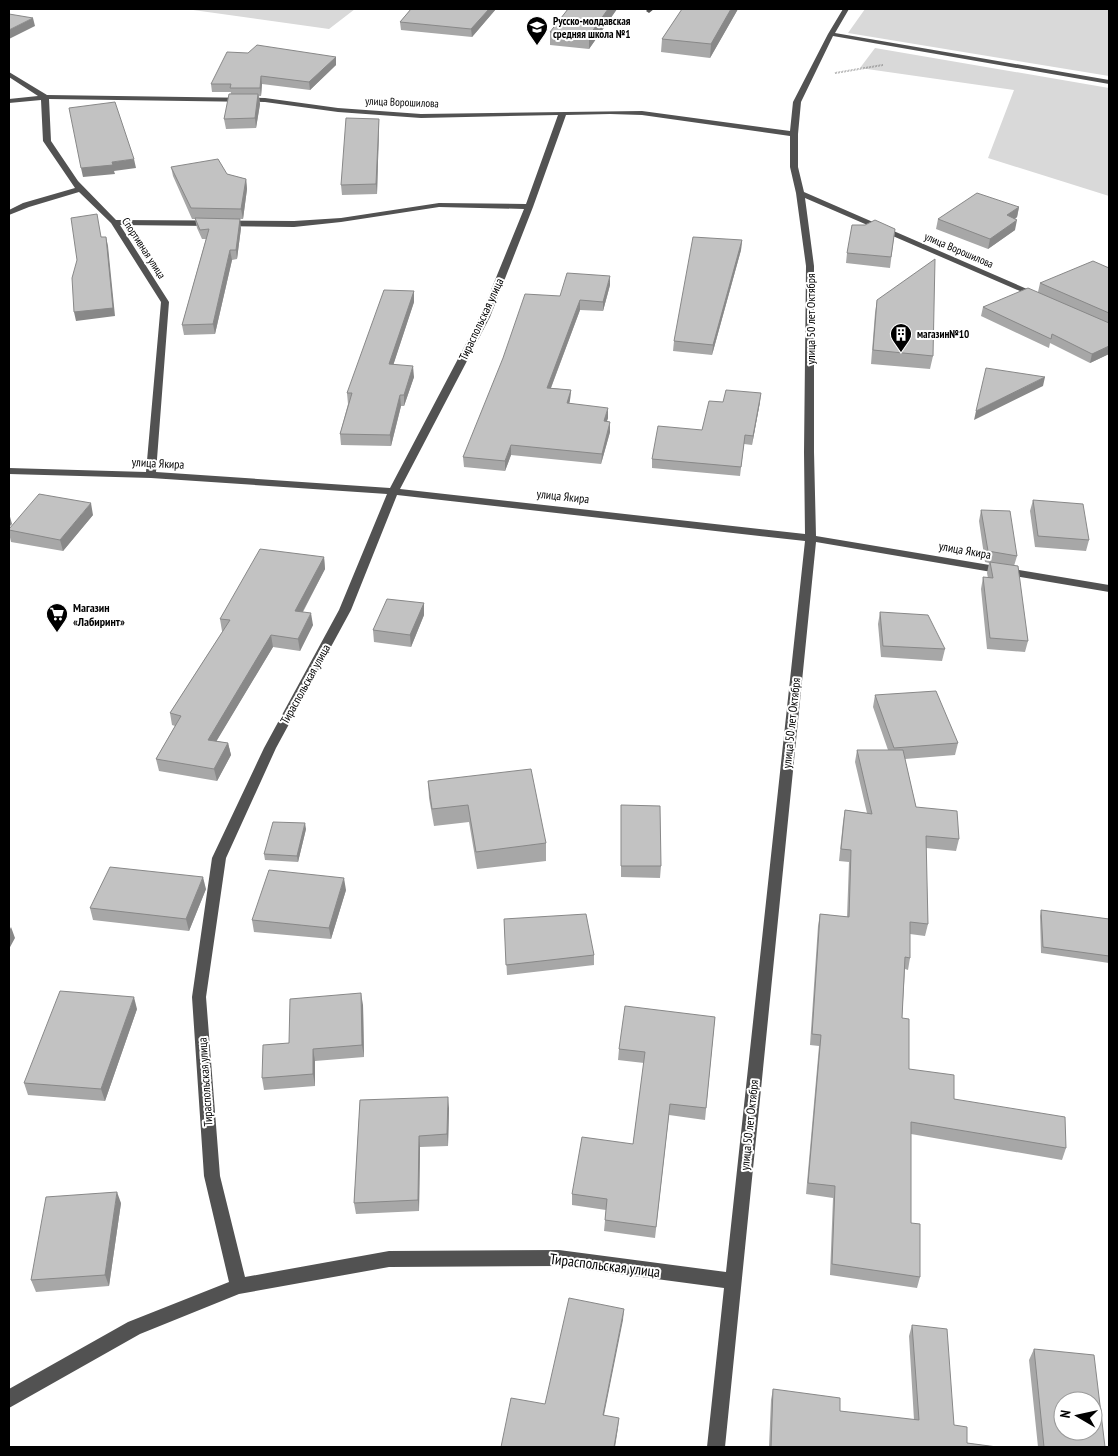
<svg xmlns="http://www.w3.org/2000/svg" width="1118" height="1456" font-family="'PT Sans Narrow',sans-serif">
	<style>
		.green { fill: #d9d9d9 }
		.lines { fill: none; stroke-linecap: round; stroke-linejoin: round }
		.path { stroke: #747474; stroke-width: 2; stroke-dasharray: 0.5 1; stroke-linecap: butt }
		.minor { fill: #525252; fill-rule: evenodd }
		.wall { fill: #a7a7a7 }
		.shaded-wall { fill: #888 }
		.building { fill: #c2c2c2; stroke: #888; fill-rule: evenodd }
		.labels { text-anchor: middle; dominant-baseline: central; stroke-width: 4; stroke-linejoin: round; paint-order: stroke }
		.far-poi-label { font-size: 11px; font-weight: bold; fill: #000; stroke: #fff; text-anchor: start }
		.far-street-label { font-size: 11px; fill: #000; stroke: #fff }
		.street-label { font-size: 12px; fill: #000; stroke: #fff }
		.poi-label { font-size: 12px; font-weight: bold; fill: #000; stroke: #fff; text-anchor: start }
		.near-street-label { font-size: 15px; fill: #000; stroke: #fff }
	</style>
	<rect width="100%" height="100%" fill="#fff"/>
	<!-- green -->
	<path class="green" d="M186,9H355L329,29Z
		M865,9H1109V76L848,33Z
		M875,48L1109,88V196L988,158L1014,90L860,68Z"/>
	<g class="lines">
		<!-- path -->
		<path class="path" d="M835,73L883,65"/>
		<!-- minor -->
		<path class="minor" d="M648,9H654L649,13L646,11Z
			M843,9H849L835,33L1109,80V84L833,36L801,102L798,134V167L804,192L1043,296L1042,298H1036L805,198L814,266V452L816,536L1109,585V592L816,542L725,1447H707L724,1288L559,1266L389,1267L239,1294L140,1334L9,1408V1389L128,1322L229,1282L204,1176L192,997L212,858L264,748L339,610L387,494L151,478L9,474V468L146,472L161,302L111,223L79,192L29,207L9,215V210L23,203L75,188L43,141L41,100L9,103V99L38,96L9,77V72L47,95L265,98L338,108L421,114L642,111L790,131L793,102L828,34ZM49,99L265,102L338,112L421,118L558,115L526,204L439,203L341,218L294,221L116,220L78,181L51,141ZM610,114L642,115L790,136V167L796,193L806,266L804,452L805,534L400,489L490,317L533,207L566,115ZM439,207L524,209L480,317L390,488L156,472L169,302L120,225L294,227L341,222ZM397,495L805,541L726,1272L559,1250L389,1251L245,1277L220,1176L206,997L226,858L276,748L351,610Z"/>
	</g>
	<!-- wall -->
	<path class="wall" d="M411,9H496L472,37L401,30L400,22Z
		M568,9H617L589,49L550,45V32Z
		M738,9L710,58L661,52L662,39Z
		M336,57V65L310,90L262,84L261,96H259L260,104L256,128L226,129L224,119L231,92H212L211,84Z
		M379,119V128L377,194L342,195L341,185Z
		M171,167L227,174L246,179L247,189L243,219H218L241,228L237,259L232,260L215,334L184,335L182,325L206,239H202L197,228L195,219H192L173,176Z
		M1019,207L1017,217L1015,219V230L988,249L936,229L938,219Z
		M895,229L890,268L846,263L847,253Z
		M742,240L741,250L712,355L673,351L674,341Z
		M1109,268V354L1090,363L1050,343L1049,348L981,316L983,307L1038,292L1040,283Z
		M610,285L603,311L580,310L551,388L571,390L570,400L569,403L608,418L607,421L610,422V432L601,464L511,455L505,471L464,467L463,457L560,296Z
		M414,291V302L393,365L414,377L404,406H401L391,446L341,445L340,434L348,404L347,393Z
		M877,300L933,356L930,369L871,364L875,313Z
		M723,402H760L752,445L744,444L740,476L652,468V459L702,430Z
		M1033,500L1089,540L1086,551L1035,547L1030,511Z
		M981,510L1017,556L1014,566L1028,641L1025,652L987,649L981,589L983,577L988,578L987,573L989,563L985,562L979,521Z
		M93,515L63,551L11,542L9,533V529Z
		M324,557L325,569L303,612L313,625L300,651L273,647L216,741L228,743L231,755L217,781L159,771L156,759L175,726L172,725L170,713L223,631H222L220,619Z
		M424,603V615L411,647L374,642L373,630Z
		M880,612L945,649L942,661L881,657L878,624Z
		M875,695L958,743L955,755L905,759L916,807L959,839L956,851L926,848L928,924L925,936L910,934V958L908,970L905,969L902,1018L909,1069L954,1099L1066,1148L1062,1160L911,1134V1223L920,1277L917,1288L830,1275L833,1198L806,1194L819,1046L810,1045L818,926L820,914L847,917L849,862L839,861L843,822L845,810L867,813L855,762L857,750H888L873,707Z
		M428,781L546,843V861L477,869L469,822L434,826L429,798Z
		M621,805L661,866L660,878L621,877Z
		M306,829L298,862L265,860L264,854Z
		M206,889L189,931L93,920L90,908Z
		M346,890L331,939L254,932L252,920Z
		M1041,910L1109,919V963L1041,953L1040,916Z
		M504,919L594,955V965L507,975Z
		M363,1005L364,1057L315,1061V1086L264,1090L262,1078L289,1043Z
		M137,1009L105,1101L28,1095L24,1083Z
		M715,1017L705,1120L669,1115L655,1238L604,1231L606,1210L572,1205V1194L633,1144L644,1063L618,1060L619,1049Z
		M360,1100L449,1108L448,1146L420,1147L419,1211L356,1214L354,1203Z
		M121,1203L109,1286L36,1292L31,1280Z
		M912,1325L954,1425L967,1443L997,1447H769L771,1400L773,1389L840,1411L914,1420L909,1336Z
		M1034,1349L1105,1447H1038L1029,1360Z"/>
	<!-- shaded-wall -->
	<path class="shaded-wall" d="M489,9H496L472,37L471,29Z
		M608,9H617L589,49V36Z
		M731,9H738L710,58L711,44Z
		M33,18L35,26L9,39V30Z
		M336,57V65L310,90L309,82Z
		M261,76L262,84L261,96L260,88Z
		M258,94L260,104L256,128L255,118Z
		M379,119V128L377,194L376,184Z
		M134,159L136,168L114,171L115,174L83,177L81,168L112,162Z
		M246,179L247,189L243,219L241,209Z
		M1019,207L1017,217L1005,226L1007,215Z
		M240,219L241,228L237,259L236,250Z
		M1017,220L1015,230L988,249L990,239Z
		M106,237L108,246L115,316L76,321L74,312Z
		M742,240L741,250L712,355L713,345Z
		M230,250L232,260L215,334L213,324Z
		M610,276V285L603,311V302Z
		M414,291V302L390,375L389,364Z
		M580,300V310L547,398V388Z
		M1109,346V354L1090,363L1092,354Z
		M413,366L414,377L404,406V395Z
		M1045,377L1043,386L974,420L976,411Z
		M571,390L570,400L567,413V403Z
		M761,393L760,402L752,445L753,436Z
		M400,395L401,406L391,446L390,435Z
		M608,408V418L603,431L604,421Z
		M610,422V432L601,464L602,454Z
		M511,445V455L505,471V461Z
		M91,503L93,515L63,551L60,540Z
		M9,513L12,524L9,527Z
		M324,557L325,569L297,622L295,611Z
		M424,603V615L411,647L410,635Z
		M311,613L313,625L300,651L298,639Z
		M271,635L273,647L210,752L208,740Z
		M228,743L231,755L217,781L214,769Z
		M305,823L306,829L298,862L297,856Z
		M203,877L206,889L189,931L186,919Z
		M344,878L346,890L331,939L329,928Z
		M11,927L15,938L9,949V931Z
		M361,993L363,1005L364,1057L362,1045Z
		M134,997L137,1009L105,1101L101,1089Z
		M313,1049L315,1061V1086L313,1074Z
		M448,1097L449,1108L448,1146L447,1134Z
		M419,1136L420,1147L419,1211L418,1200Z
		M117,1192L121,1203L109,1286L105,1275Z
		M624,1309L623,1320L602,1425L603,1415Z
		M619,1418L618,1428L615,1447H614Z"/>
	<!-- building -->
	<path class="building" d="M411,9H489L471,29L400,22Z
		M568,9H608L589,36L550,32Z
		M682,9H731L711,44L662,39Z
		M9,14L33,18L9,30Z
		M257,45L336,57L309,82L261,76L260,88H230L231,84H211L227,52L248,53Z
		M229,94H258L255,118L224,119Z
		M115,102L134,159L112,162L113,165L81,168L69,108Z
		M346,118L379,119L376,184L341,185Z
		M218,159L227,174L246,179L241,209L191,208L171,167Z
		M977,193L1019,207L1007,215L1017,220L990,239L938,219Z
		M97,214L101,237H106L113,308L74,312L72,278L77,260L71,218Z
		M195,218L240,219L236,250H230L213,324L182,325L209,229L200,230Z
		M875,220L895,229L891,257L847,253L852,225H865Z
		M693,237L742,240L713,345L674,341Z
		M935,259L933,356L873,350L877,300Z
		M1093,261L1109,268V313L1040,283Z
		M567,273L610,276L603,302L580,300L547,388L571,390L567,403L608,408L604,421L610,422L602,454L511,445L505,461L463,457L503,358L525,294L560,296Z
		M1028,288L1109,323V346L1092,354L1052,334L1051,339L983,307Z
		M384,290L414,291L389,364L413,366L404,395H400L390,435L340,434L352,393H347Z
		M986,368L1045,377L976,411Z
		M726,390L761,393L753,436L745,435L741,467L652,459L658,426L702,430L709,401L723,402Z
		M39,494L91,503L60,540L9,530V529Z
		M1033,500L1083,504L1089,540L1038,536Z
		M981,510L1010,511L1017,556L988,551Z
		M260,549L324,557L295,611L311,613L298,639L271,635L208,740L228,743L214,769L156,759L181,716L170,713L230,620L220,619Z
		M990,562L1018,566L1028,641L990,638L983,577L993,578Z
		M387,599L424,603L410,635L373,630Z
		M880,612L928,615L945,649L883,646Z
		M936,691L958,743L894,748L875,695Z
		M857,750H903L916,807L957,811L959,839L926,836L928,924L910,922V958L905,957L902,1018L909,1019V1069L954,1075V1099L1065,1117L1066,1148L911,1122V1223L920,1224V1277L832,1264L835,1186L808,1183L821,1035L812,1034L820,914L849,917L851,850L841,849L845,810L872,814Z
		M531,769L546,843L476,852L468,805L432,809L428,781Z
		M621,805L660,806L661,866H621Z
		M273,822L305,823L297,856L264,854Z
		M110,867L203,877L186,919L90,908Z
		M269,870L344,878L329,928L252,920Z
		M1041,910L1109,919V956L1043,947Z
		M586,914L594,955L506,965L504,919Z
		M60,991L134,997L101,1089L24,1083Z
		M361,993L362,1045L313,1049V1074L262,1078L263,1045L289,1043L290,999Z
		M625,1006L715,1017L706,1108L670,1104L656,1227L605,1220L607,1199L572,1194L582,1137L633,1144L645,1052L619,1049Z
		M448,1097L447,1134L419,1136L418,1200L354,1203L360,1100Z
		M117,1192L105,1275L31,1280L46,1197Z
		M569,1298L624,1309L603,1415L619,1418L614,1447H501L511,1398L545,1404Z
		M912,1325L947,1329L954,1425L967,1427V1443L997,1447H771L773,1389L840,1398V1411L919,1420Z
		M1034,1349L1094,1355L1105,1447H1044ZM1063,1401H1093V1431H1063Z"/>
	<!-- icons -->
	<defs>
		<g id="school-pin" transform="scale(1.125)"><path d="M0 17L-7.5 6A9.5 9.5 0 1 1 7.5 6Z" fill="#000" stroke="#fff"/><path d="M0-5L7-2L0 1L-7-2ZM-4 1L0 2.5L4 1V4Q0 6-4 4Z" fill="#fff"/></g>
		<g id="building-pin" transform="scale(1.125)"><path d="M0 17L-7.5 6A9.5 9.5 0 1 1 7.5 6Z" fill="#000" stroke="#fff"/><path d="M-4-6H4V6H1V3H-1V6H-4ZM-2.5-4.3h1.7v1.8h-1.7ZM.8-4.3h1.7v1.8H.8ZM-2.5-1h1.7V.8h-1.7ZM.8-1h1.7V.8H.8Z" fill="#fff"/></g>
		<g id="supermarket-pin" transform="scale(1.125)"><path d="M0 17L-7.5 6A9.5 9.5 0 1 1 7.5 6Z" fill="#000" stroke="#fff"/><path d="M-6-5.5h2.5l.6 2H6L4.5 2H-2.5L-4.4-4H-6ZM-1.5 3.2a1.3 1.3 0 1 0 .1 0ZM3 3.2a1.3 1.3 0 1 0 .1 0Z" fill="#fff"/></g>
	</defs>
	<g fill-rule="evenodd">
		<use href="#school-pin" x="537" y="27"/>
		<use href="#building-pin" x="901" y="334"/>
		<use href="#supermarket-pin" x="57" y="614"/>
	</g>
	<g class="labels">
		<!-- far-poi labels -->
		<g class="far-poi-label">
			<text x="553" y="21">Русско-молдавская<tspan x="553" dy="13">средняя школа №1</tspan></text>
			<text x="917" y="334">магазин№10</text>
		</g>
		<!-- far-street labels -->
		<g class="far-street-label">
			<text transform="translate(402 102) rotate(2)">улица Ворошилова</text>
			<text transform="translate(144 248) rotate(57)">Спортивная улица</text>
			<text transform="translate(959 250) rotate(23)">улица Ворошилова</text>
		</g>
		<!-- street labels -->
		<g class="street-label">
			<text transform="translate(481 319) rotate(-65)">Тираспольская улица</text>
			<text transform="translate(810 319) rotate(-90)">улица 50 лет Октября</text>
			<text transform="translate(158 463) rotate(3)">улица Якира</text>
			<text transform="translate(563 496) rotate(6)">улица Якира</text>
			<text transform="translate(965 550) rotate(10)">улица Якира</text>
			<text transform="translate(305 684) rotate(-61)">Тираспольская улица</text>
			<text transform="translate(791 723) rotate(-84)">улица 50 лет Октября</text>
			<text transform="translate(205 1082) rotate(-94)">Тираспольская улица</text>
			<text transform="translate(749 1125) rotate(-84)">улица 50 лет Октября</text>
		</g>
		<!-- poi labels -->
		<g class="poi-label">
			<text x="73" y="607">Магазин<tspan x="73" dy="14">«Лабиринт»</tspan></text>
		</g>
		<!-- near-street labels -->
		<g class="near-street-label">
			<text transform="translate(605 1265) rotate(7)">Тираспольская улица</text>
		</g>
	</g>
	<!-- border -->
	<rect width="1118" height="1456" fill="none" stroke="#000000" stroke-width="20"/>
	<!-- north arrow -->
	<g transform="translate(1078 1416) rotate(279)"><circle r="24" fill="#ffffff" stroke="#999999"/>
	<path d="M0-4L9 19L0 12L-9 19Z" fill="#000000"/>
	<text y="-8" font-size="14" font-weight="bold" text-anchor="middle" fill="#000000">N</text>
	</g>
</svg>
